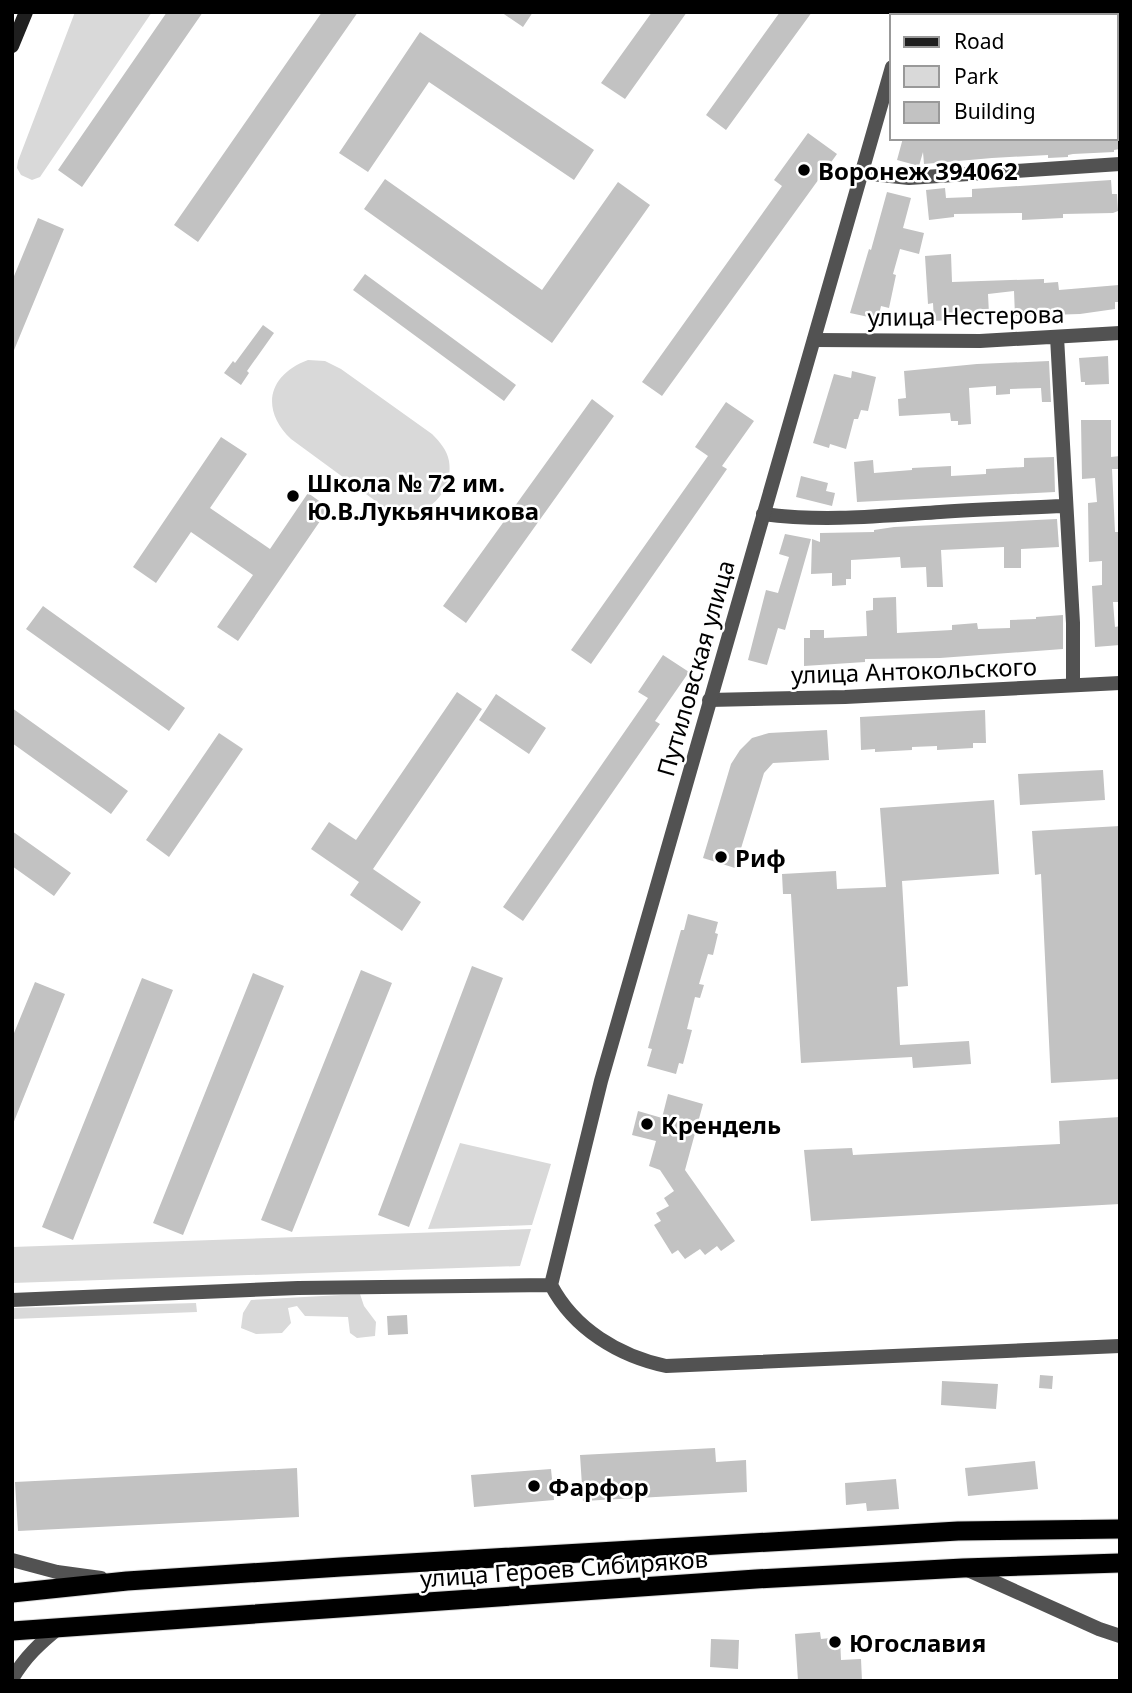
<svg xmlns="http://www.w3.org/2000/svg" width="1132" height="1693" font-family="'Noto Sans',sans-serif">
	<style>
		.green { fill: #d9d9d9 }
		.building { fill: #c2c2c2 }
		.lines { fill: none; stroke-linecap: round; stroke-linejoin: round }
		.trunk-casing { stroke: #dbdbdb; stroke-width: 21 }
		.minor { stroke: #525252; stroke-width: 14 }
		.tertiary { stroke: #525252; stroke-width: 14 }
		.secondary { stroke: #1f1f1f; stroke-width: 14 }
		.trunk { stroke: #000; stroke-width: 19 }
		.poi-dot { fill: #000; stroke: #fff; stroke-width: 2.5 }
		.labels { text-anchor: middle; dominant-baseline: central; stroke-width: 5; stroke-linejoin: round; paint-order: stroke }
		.poi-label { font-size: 24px; font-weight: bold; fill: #000; stroke: #fff; text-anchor: start }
		.street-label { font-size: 24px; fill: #000; stroke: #fff }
	</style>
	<rect width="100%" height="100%" fill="#fff"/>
	<!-- green -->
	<path class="green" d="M75,12H152L40,177L32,180L21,175L17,168L18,161Z
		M308,360L325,361L341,369L432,434C440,442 447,450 449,461C454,491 427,520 396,512C391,510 386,507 381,505L291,439C260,409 268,375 308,360Z
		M460,1143L551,1164L532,1225L428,1229Z
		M531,1229L520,1266L12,1283V1247Z
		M360,1294L364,1306L376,1322L375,1336L357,1338L350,1333L348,1317L305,1316L297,1306L288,1308L291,1323L282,1333L256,1334L241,1328L243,1313L251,1300Z
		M196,1303L197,1312L12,1319V1308Z"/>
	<!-- building -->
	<path class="building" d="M167,12H203L82,187L58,170Z
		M322,12H358L198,242L174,225Z
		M501,12H533L523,27Z
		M652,12H687L625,99L601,83Z
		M780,12H812L726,130L706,115Z
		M420,32L594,150L574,180L429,82L368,172L339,153Z
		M808,133L837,154L662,396L642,382L782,186L774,180Z
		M903,138H1120V149L1114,150V152L1073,154L1068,155V157L1048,158V155L992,158L924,164L923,152L919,166L897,160Z
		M385,179L542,290L618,182L650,205L552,343L364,209Z
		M1111,180L1112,194H1117L1118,211L1113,213L1063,214V218L1022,220V213L954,214V217L929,220L926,190L945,188L946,198L972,197V189Z
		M887,192L911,198L903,228L924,233L919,254L900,249L893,274L896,275L889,308L881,306L878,319L850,313L869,249L871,250Z
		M38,218L64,229L12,355V281Z
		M951,254L952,282L1044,279V283L1058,282L1059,290L1119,285L1120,302H1115V309L1080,314L1015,316L1014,291L988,294L989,314L965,316V319L934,321L933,303L928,304L925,256Z
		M365,274L516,385L504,401L353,290Z
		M263,325L274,333L247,371L249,373L241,385L224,373L233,361L235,363Z
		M1108,356L1109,384L1085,385V382H1081L1079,358Z
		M1049,361L1051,402H1042L1041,388L1010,389V394L996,395V386L969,388L971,424L958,425V421H951L950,413L899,416L898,399L906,398L904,371L977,364Z
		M852,371L876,377L868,411L861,410L858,419H854L846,449L830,444L829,448L813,443L834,374L851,378Z
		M592,399L614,416L466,623L443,606Z
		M726,402L754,421L722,466L727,469L591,664L571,650L708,456L695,447Z
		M1081,420H1111V457L1120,456V469H1112L1115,532H1120V602H1113L1115,627L1120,626V645L1095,647L1092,586L1102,585V561L1089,562L1088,503L1097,502L1095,478L1082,479Z
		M221,437L247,454L210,508L270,549L308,493L329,508L238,641L217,627L253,575L191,532L156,583L133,567Z
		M1054,457L1055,492L857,502L854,462L873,460L874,473L912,470V468L951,466V476L986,474V469L1024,467V458Z
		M801,476L828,483L826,491L835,493L832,506L796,497Z
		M1057,519L1059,547L1021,549V568H1004V547L941,550L943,587H927L926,567L901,568L900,557L851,560V579H846V585L832,586V573L811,574L812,539L820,542V533L874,532V530L894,527Z
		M785,534L811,539L785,630L778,628L767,665L748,660L766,590L778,593L789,557L779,554Z
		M896,597L897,633L952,630V625L977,623L978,629L1010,628V620L1036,619V617L1063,615V649L940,658L865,659V662L804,666V638H810V630H824V638L867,636L866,611L873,610V598Z
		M43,606L185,708L169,731L26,629Z
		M663,655L689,672L655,721L660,724L523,921L503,907L648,698L638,692Z
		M457,692L482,709L373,869L421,902L402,931L350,895L359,882L311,849L329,822L356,840Z
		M496,694L546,728L529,754L479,720Z
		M12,708L128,791L111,814L12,743Z
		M985,710L986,743H973V748L937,750V746L912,747V750L875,752V749L861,750L860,717Z
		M827,730L829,760L773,763L764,773L735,868L703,858L731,764L740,750L752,738L769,733Z
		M219,733L243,749L169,857L146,840Z
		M1103,770L1105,800L1020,805L1018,774Z
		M994,800L999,874L902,881L908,986L897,987L900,1045L969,1041L971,1064L913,1068L912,1057L801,1063L791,894H783L782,874L836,871L837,889L886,887L880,808Z
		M1120,826V1079L1051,1083L1041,874L1035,875L1032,831Z
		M12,831L71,873L54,896L12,866Z
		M688,914L718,922L715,933L718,934L713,955L708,954L699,984L704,985L700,998L695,997L687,1029L692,1030L683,1064L679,1063L676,1074L647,1066L652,1049L648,1048L681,930H684Z
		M472,966L503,978L409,1227L378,1215Z
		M361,970L392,983L292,1232L261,1220Z
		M253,973L284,986L183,1235L153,1223Z
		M142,978L173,990L73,1240L42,1227Z
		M35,982L65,994L13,1124L12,1038Z
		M668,1094L703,1104L685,1170L735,1241L721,1251L717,1246L705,1255L700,1249L685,1259L678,1250L672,1254L654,1225L661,1221L656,1213L669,1206L664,1198L674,1191L660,1170L649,1166L656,1141L632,1135L638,1111L662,1118Z
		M1120,1117V1204L811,1221L804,1150L852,1148L853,1155L1060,1144L1059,1121Z
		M407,1315L408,1334L388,1335L387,1316Z
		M1040,1375L1053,1376L1052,1389L1039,1388Z
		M942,1381L998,1384L996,1409L941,1405Z
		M715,1448L716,1462L746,1460L747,1492L583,1501L580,1455Z
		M1035,1461L1038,1489L968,1496L965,1468Z
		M297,1468L299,1517L18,1531L15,1482Z
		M551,1469L554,1500L474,1507L471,1475Z
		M896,1479L899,1509L867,1511L866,1503L846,1505L845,1483Z
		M820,1632L821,1639L840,1637L841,1660L861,1659L862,1681H798L795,1634Z
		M711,1639L739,1640L738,1669L710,1667Z"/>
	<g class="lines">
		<!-- trunk casing -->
		<g class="trunk-casing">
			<path id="trunk" d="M12,1593L127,1581L341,1567L958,1531L1120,1529
				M12,1631L756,1579L963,1568L1120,1563"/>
		</g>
		<!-- minor -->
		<path class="minor" d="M862,173L909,178L1120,164
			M1057,337L1073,623V685
			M814,340L980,341L1120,333
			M763,514C822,522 881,516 940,512C982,509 1023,508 1064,506
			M709,700L845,697L1120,683
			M12,1679C25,1657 40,1643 60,1627"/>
		<!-- tertiary -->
		<path class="tertiary" d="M907,16L908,12
			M551,1285L601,1081L892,67
			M551,1285C574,1329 619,1356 666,1366L1120,1346
			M12,1300L298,1288L551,1285
			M12,1560L57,1572L101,1578
			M968,1570L1099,1629L1120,1636"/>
		<!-- secondary -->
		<path class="secondary" d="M12,46L26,12"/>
		<!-- trunk -->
		<use href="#trunk" class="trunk"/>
	</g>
	<!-- markers -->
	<g class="poi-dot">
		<circle cx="804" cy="170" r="7"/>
		<circle cx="293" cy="496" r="7"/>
		<circle cx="721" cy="857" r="7"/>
		<circle cx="647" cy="1124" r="7"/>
		<circle cx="534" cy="1486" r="7"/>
		<circle cx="835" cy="1642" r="7"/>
	</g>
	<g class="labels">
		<!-- poi labels -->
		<g class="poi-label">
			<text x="818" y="170">Воронеж 394062</text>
			<text x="307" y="482">Школа № 72 им.<tspan x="307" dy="28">Ю.В.Лукьянчикова</tspan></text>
			<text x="735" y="857">Риф</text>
			<text x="661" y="1124">Крендель</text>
			<text x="548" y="1486">Фарфор</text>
			<text x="849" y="1642">Югославия</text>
		</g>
		<!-- street labels -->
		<g class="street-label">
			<text transform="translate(966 315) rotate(-1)">улица Нестерова</text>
			<text transform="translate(695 668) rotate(-74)">Путиловская улица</text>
			<text transform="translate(914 670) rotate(-2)">улица Антокольского</text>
			<text transform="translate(564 1568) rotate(-4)">улица Героев Сибиряков</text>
		</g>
	</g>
	<!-- border -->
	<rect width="1132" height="1693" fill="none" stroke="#000000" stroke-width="28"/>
	<!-- legend -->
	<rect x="890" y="14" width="228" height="126" fill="#ffffff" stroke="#999999" stroke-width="2"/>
	<rect x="904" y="37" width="35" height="10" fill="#1f1f1f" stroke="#999999" stroke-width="2"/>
	<text x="954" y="49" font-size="21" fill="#000000">Road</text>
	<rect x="904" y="66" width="35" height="21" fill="#d9d9d9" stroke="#999999" stroke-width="2"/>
	<text x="954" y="84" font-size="21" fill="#000000">Park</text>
	<rect x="904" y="102" width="35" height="21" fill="#c2c2c2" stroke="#999999" stroke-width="2"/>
	<text x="954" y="119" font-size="21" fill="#000000">Building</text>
</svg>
